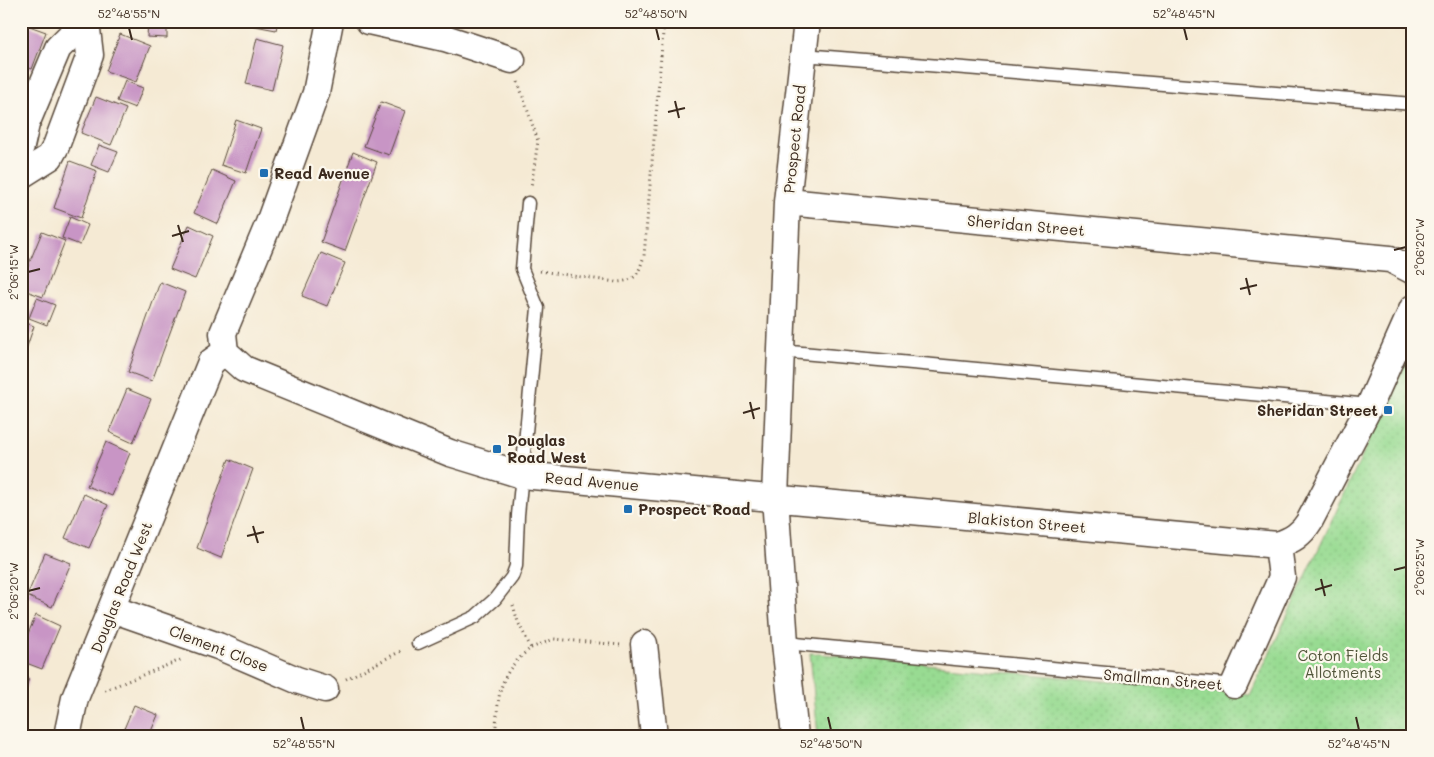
<svg xmlns="http://www.w3.org/2000/svg" width="1434" height="757" font-family="Mali,sans-serif">
	<style>
		.garden { fill: url(#garden-dots); stroke: #6a8258 }
		.building { fill: #c895c5 }
		.lines { fill: none; stroke-linecap: round; stroke-linejoin: round }
		.service-casing { stroke: #574739; stroke-width: 15 }
		.minor-casing { stroke: #574739; stroke-width: 29 }
		.path { stroke: #574739; stroke-width: 3; stroke-dasharray: 1 4; stroke-linecap: butt }
		.service { stroke: #fff; stroke-width: 12 }
		.minor { stroke: #fff; stroke-width: 26 }
		.ticks { fill: none; stroke: #3b2a1e; stroke-width: 2 }
		.poi-dot { fill: #1f6fb2; stroke: #fbf7ec; stroke-width: 2 }
		.labels { text-anchor: middle; dominant-baseline: central; stroke-width: 4.5; stroke-linejoin: round; paint-order: stroke }
		.street-label { font-size: 15px; fill: #3b2a1e; stroke: #fbf7ec }
		.poi-label { font-size: 15px; font-weight: bold; fill: #3b2a1e; stroke: #fbf7ec; text-anchor: start }
		.park-label { font-size: 15px; fill: #52563b; stroke: #fbf7ec }
		.neatline { fill: none; stroke: #3b2a1e; stroke-width: 2 }
		.ticks-label { font-size: 12px; text-anchor: middle; fill: #3b2a1e }
	</style>
	<defs>
		<pattern id="garden-dots" width="8" height="8" patternUnits="userSpaceOnUse" patternTransform="scale(1.25)"><rect width="8" height="8" fill="#98db92"/><path d="M2 2h.1M6 6h.1" fill="none" stroke="#84bc7d" stroke-width="1.8" stroke-linecap="round"/></pattern>
	</defs>
	<rect width="100%" height="100%" fill="#fbf7ec"/>
	<filter id="ink" filterUnits="userSpaceOnUse"><feTurbulence type="fractalNoise" baseFrequency=".02" numOctaves="2"/><feDisplacementMap in="SourceGraphic" scale="10" xChannelSelector="R" yChannelSelector="G"/><feConvolveMatrix kernelMatrix="1 2 1 2 8 2 1 2 1" color-interpolation-filters="sRGB"/></filter>
	<filter id="wash" filterUnits="userSpaceOnUse"><feTurbulence type="fractalNoise" baseFrequency=".0096" numOctaves="4" result="noise"/><feDisplacementMap in="SourceGraphic" scale="20" xChannelSelector="R" yChannelSelector="G"/><feGaussianBlur stdDeviation="1.12" result="paint"/><feColorMatrix in="noise" values="0 0 0 0 0 0 0 0 0 0 0 0 0 0 0 0 0 1.4 0 .05"/><feComposite in="paint" operator="in"/></filter>
	<g filter="url(#wash)">
		<rect width="100%" height="100%" fill="#f5ead4"/>
		<!-- garden -->
		<path class="garden" d="M1413,348V736H818L810,653L1250,695Z"/>
		<g id="blocks">
			<!-- building -->
			<path class="building" d="M148,21H167V38L147,37Z
				M251,21H278L276,30L250,25Z
				M21,23L46,32L32,69L21,65Z
				M120,34L150,46L136,82L106,71Z
				M257,38L283,45L272,90L246,84Z
				M125,81L143,88L135,108L117,101Z
				M96,97L126,109L111,145L81,133Z
				M381,102L405,111L389,155L364,146Z
				M236,120L261,129L246,173L221,165Z
				M99,145L118,152L109,172L91,165Z
				M353,152L377,162L345,251L321,242Z
				M70,161L97,171L81,218L54,208Z
				M212,170L236,181L218,224L194,213Z
				M70,217L88,225L80,245L62,238Z
				M189,225L213,236L195,279L170,269Z
				M42,232L65,241L43,297L21,289V283Z
				M321,253L345,263L327,306L302,296Z
				M160,282L185,292L152,381L128,372Z
				M37,298L55,305L47,325L29,318Z
				M21,321L34,326L22,361H21Z
				M127,389L151,399L133,443L109,432Z
				M106,442L130,453L112,496L87,486Z
				M229,459L253,469L221,558L197,548Z
				M84,494L108,505L89,548L65,538Z
				M45,553L71,563L52,607L27,596Z
				M36,615L60,626L42,669L21,661V650Z
				M1413,645V667L1405,662Z
				M21,675L29,679L21,698Z
				M134,705L158,715L149,736H121Z"/>
		</g>
	</g>
	<g filter="url(#ink)">
		<use href="#blocks" fill-opacity="0" stroke="#574739" stroke-width="1"/>
		<g class="lines">
			<!-- service casing -->
			<g class="service-casing">
				<path id="service" d="M803,55L1413,104
					M780,351L1370,405
					M418,643L475,617L495,599L512,577L516,566L518,515L538,308L522,269L528,203
					M785,643L1234,685"/>
			</g>
			<!-- minor casing -->
			<g class="minor-casing">
				<path id="minor" d="M330,21L316,93L269,223L223,333L225,352L244,369L450,453L522,475L1278,545C1292,540 1301,535 1309,522L1370,405L1413,308
					M369,21L445,38L512,60
					M21,146L26,124L58,48L85,21
					M23,174L50,157L56,146L90,55L86,21
					M787,202L1390,259L1413,271
					M112,609L218,646L297,680L325,689
					M644,644L654,736
					M1234,685L1282,577L1278,545
					M67,736L75,698L211,362L225,352
					M795,736L785,643L775,497L787,202L807,21"/>
			</g>
			<!-- path -->
			<path class="path" d="M518,82L538,141L531,187
				M540,271L616,282C637,281 638,274 644,256L664,21
				M531,648L554,639L621,645
				M346,679L403,650
				M105,690L183,659
				M495,736C499,696 496,675 531,648L518,622L513,605"/>
			<!-- service -->
			<use href="#service" class="service"/>
			<!-- minor -->
			<use href="#minor" class="minor"/>
		</g>
	</g>
	<!-- ticks -->
	<path class="ticks" d="M129,28L132,40M656,28L659,40M1184,28L1187,40M675,101L679,118M668,112L685,108M178,225L183,242M172,236L189,231M1394,250L1406,247M28,272L40,269M1246,278L1250,295M1240,289L1257,285M750,402L754,419M743,413L760,408M253,526L258,543M247,536L264,532M1394,570L1406,567M1321,579L1325,596M1315,590L1332,585M28,591L40,588M301,717L304,730M828,717L831,730M1356,717L1359,730"/>
	<!-- markers -->
	<g class="poi-dot">
		<rect x="259" y="168" width="10" height="10" rx="2.5"/>
		<rect x="1383" y="405" width="10" height="10" rx="2.5"/>
		<rect x="492" y="444" width="10" height="10" rx="2.5"/>
		<rect x="623" y="504" width="10" height="10" rx="2.5"/>
	</g>
	<g class="labels">
		<!-- street labels -->
		<g class="street-label">
			<text transform="translate(794 139) rotate(-84)">Prospect Road</text>
			<text transform="translate(1026 225) rotate(5)">Sheridan Street</text>
			<text transform="translate(592 481) rotate(5)">Read Avenue</text>
			<text transform="translate(1027 522) rotate(5)">Blakiston Street</text>
			<text transform="translate(121 587) rotate(-68)">Douglas Road West</text>
			<text transform="translate(219 648) rotate(21)">Clement Close</text>
			<text transform="translate(1163 679) rotate(5)">Smallman Street</text>
		</g>
		<!-- poi labels -->
		<g class="poi-label">
			<text x="274" y="173">Read Avenue</text>
			<text x="1378" y="410" text-anchor="end">Sheridan Street</text>
			<text x="507" y="440">Douglas<tspan x="507" dy="17">Road West</tspan></text>
			<text x="638" y="509">Prospect Road</text>
		</g>
		<!-- park labels -->
		<g class="park-label">
			<text x="1343" y="655">Coton Fields<tspan x="1343" dy="17">Allotments</tspan></text>
		</g>
	</g>
	<!-- margin -->
	<rect width="1434" height="757" fill="none" stroke="#fbf7ec" stroke-width="55"/>
	<rect x="28" y="28" width="1378" height="702" class="neatline"/>
	<g class="ticks-label">
		<text x="129" y="18">52°48'55"N</text>
		<text x="656" y="18">52°48'50"N</text>
		<text x="1184" y="18">52°48'45"N</text>
		<text transform="translate(1420 247) rotate(-90)" y="4">2°06'20"W</text>
		<text transform="translate(14 272) rotate(-90)" y="4">2°06'15"W</text>
		<text transform="translate(1420 567) rotate(-90)" y="4">2°06'25"W</text>
		<text transform="translate(14 591) rotate(-90)" y="4">2°06'20"W</text>
		<text x="304" y="748">52°48'55"N</text>
		<text x="831" y="748">52°48'50"N</text>
		<text x="1359" y="748">52°48'45"N</text>
	</g>
</svg>
